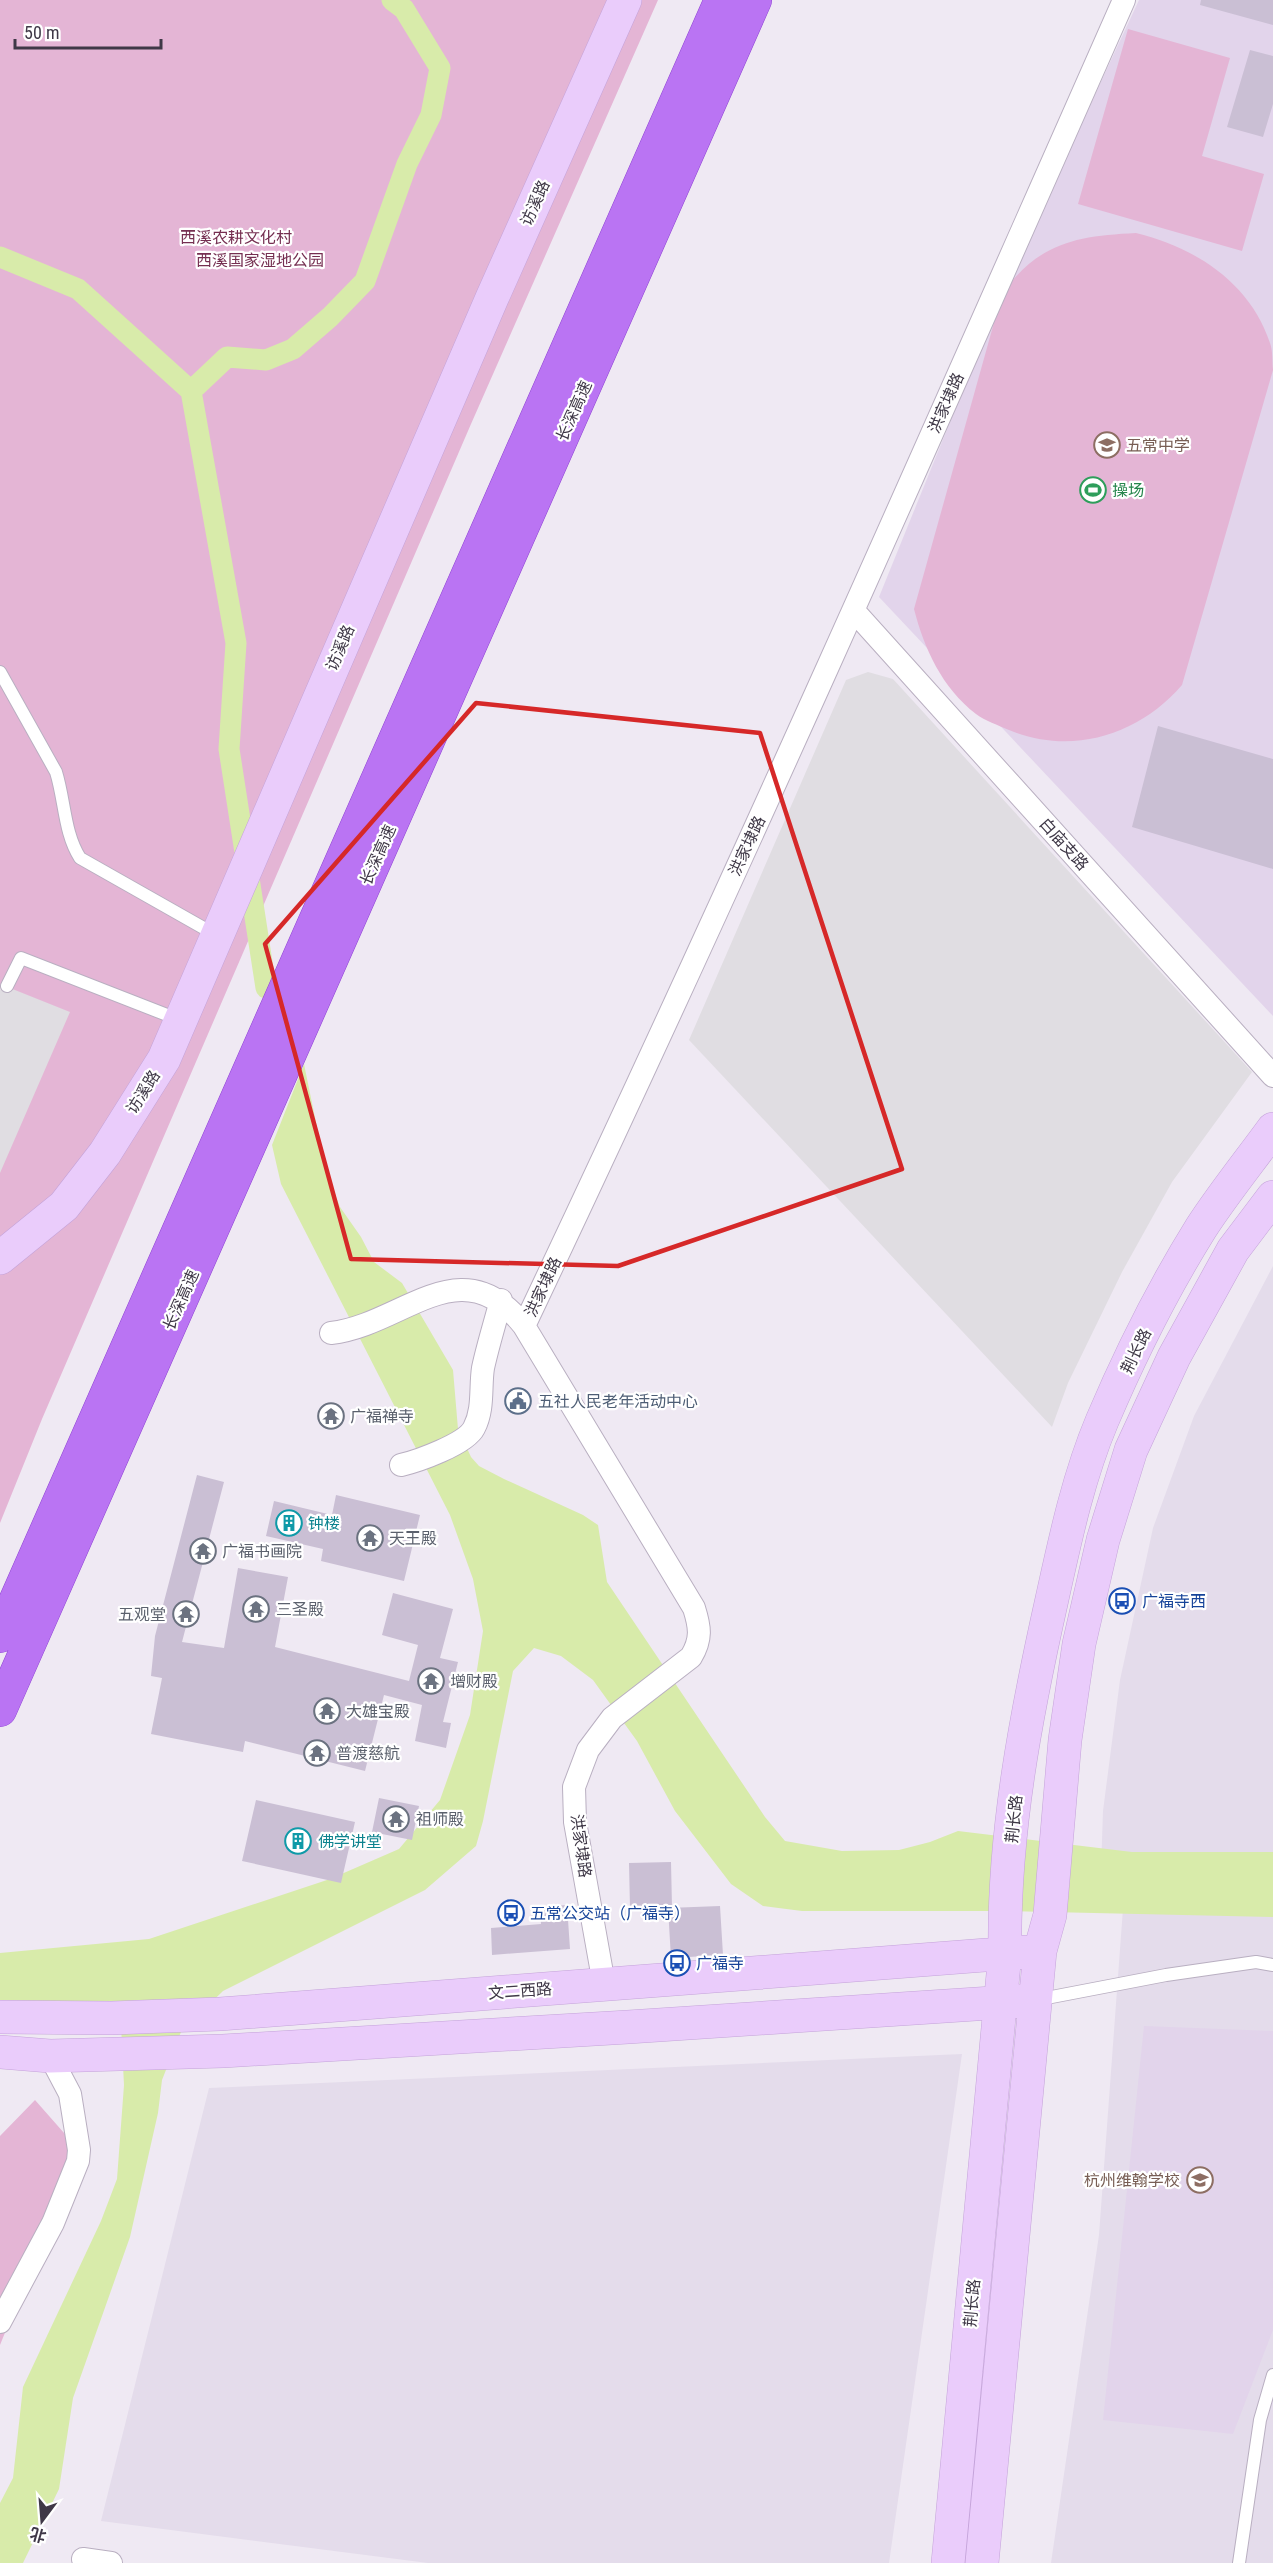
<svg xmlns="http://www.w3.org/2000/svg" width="1273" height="2563" font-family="'Roboto Condensed','Noto Sans SC',sans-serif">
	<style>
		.residential { fill: #e4dceb }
		.education { fill: #e2d4eb }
		.green { fill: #e4b5d5 }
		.parking { fill: #e0dde2 }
		.water { fill: #d8ebaa }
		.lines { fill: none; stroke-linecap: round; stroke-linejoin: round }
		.canal { stroke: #d8ebaa; stroke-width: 21 }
		.building { fill: #cabfd4 }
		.lane-casing { stroke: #b9afc1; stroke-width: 14 }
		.street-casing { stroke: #b9afc1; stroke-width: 24 }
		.secondary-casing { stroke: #c4a3d9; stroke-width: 34 }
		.highway-casing { stroke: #8e44d2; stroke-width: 34 }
		.lane { stroke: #fff; stroke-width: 12 }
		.street { stroke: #fff; stroke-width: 22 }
		.secondary { stroke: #eaccfb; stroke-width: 33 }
		.highway { stroke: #ba74f3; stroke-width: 33 }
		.marked { fill: none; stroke: #d62828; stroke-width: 4.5; stroke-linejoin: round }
		.labels { text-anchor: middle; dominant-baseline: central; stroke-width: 4.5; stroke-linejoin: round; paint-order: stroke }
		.street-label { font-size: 16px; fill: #3f3847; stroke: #fff }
		.park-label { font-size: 16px; fill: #752f51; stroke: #fff }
		.education-label { font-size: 16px; fill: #785e54; stroke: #fff; text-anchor: start }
		.leisure-label { font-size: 16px; fill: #27864d; stroke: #fff; text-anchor: start }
		.service-label { font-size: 16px; fill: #4e5e75; stroke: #fff; text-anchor: start }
		.worship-label { font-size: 16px; fill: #5b616d; stroke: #fff; text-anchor: start }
		.culture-label { font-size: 16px; fill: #0d838f; stroke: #fff; text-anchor: start }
		.transit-label { font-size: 16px; fill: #164399; stroke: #fff; text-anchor: start }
	</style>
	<rect width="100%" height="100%" fill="#efe9f3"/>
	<!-- residential -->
	<path class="residential" d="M1273,1266V1861L1101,1870L1103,1811L1120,1680L1153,1528L1194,1416Z
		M1273,1889V2563H1051L1099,2235L1124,1895Z
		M962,2054L889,2563H428L101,2521L209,2088Z"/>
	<!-- education -->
	<path class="education" d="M1139,0H1273V1016L879,597L1002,294Z
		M1144,2026L1273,2031V2330L1233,2434L1103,2420Z"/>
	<!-- green -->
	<path class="green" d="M0,0H658L471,424L42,1419L0,1523Z
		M1128,29L1230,58L1202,156L1264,174L1242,251L1078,204Z
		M1136,233C1194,247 1250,282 1270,343C1273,351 1272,361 1273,370L1182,685C1139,735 1072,756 1009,730C998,725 985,721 976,714C942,688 924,648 914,609L1002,294C1038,243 1076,236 1136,233Z
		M35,2100L79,2150L0,2345V2136Z"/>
	<!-- parking -->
	<path class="parking" d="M868,672L893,679L1252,1072L1172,1182L1122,1272L1068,1383L1052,1427L689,1040L846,680Z
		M0,984L70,1012L0,1173Z"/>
	<!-- water -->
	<path class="water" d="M304,1064L326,1171L340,1207L361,1237L374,1262L402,1283L453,1370L458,1429L471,1457L479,1466L504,1479L583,1515L598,1525L607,1582L765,1817L785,1841L842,1851L899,1850L930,1842L958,1831L1132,1852H1273V1917L1004,1911H802L763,1906L731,1884L675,1811L637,1741L593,1680L561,1656L534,1648L513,1671L483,1821L476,1846L425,1890L223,1991L181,2032L162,2080L158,2113L130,2237L73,2398L59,2489L23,2563H0V2503L13,2478L23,2387L101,2221L117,2179L124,2085L121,2025L0,2002V1953L149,1939L330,1879L399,1849L440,1800L470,1715L483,1631L473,1579L450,1515L281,1184L272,1145Z"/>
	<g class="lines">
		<!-- canal -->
		<path class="canal" d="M0,257L78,289L191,391L236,643L229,749L266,988
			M191,391L227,357L266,360L293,349L330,317L365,281L407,164L431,115L440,68L404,9L392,0"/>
	</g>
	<!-- building -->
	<path class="building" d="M1201,0H1273V25L1200,5Z
		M1250,50L1273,56V104L1263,137L1227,127Z
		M1158,726L1273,759V869L1132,827Z
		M197,1475L224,1482L182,1642L224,1648L238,1568L288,1577L275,1647L409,1681L418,1645L382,1635L393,1593L453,1609L440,1658L458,1662L443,1722L451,1723L446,1748L415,1741L422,1705L384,1695L365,1771L245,1741L243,1752L151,1734L162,1678L151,1676L155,1636Z
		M336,1495L420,1515L404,1581L321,1561L323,1549L266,1536L274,1501L332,1515Z
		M379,1798L419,1806L412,1840L372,1832Z
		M256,1800L355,1822L341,1883L242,1861Z
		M671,1862L672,1907L630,1908L629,1863Z
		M567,1905L570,1949L492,1955L491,1928L541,1924L540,1907Z
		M720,1906L723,1955L671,1958L668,1908Z"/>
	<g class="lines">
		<!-- lane casing -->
		<g class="lane-casing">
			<path id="lane" d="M0,672L56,772C65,801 64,833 80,858L216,935
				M7,986L21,958L180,1020
				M1036,2000L1166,1975L1256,1962L1273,1965
				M1239,2563L1260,2420L1273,2375"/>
		</g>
		<!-- street casing -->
		<g class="street-casing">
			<path id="street" d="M854,611L1273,1076
				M524,1326C732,888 928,444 1124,0
				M331,1333C403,1325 461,1245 524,1326L694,1608C700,1627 702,1639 691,1657L612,1718L588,1750L574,1787L575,1822L604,1984
				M401,1465C418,1461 466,1444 474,1428C484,1409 480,1387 483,1368C488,1345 495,1323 501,1300
				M0,2322L53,2223L78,2161L79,2150L70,2094L50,2056
				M83,2559L111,2563"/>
		</g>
		<!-- secondary casing -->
		<g class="secondary-casing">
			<path id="secondary" d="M0,1258L64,1206L105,1153L164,1059L492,298L625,0
				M0,2017L112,2018L220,2014L1025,1952
				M0,2052L50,2056L223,2051L628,2027L1021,2001
				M948,2563L1005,1953C1003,1834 1026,1715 1052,1599C1065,1540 1078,1478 1102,1421C1130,1355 1163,1289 1201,1228C1223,1194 1249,1162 1273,1129
				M982,2563L1040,1951L1050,1915L1065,1740L1079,1644L1103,1540L1131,1450L1174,1357L1233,1250L1273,1197"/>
		</g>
		<!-- highway casing -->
		<g class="highway-casing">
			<path id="highway" d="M0,1636L721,0
				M0,1710L755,0"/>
		</g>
		<!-- lane -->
		<use href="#lane" class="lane"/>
		<!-- street -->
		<use href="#street" class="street"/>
		<!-- secondary -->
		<use href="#secondary" class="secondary"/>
		<!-- highway -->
		<use href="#highway" class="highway"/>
	</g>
	<!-- marked area -->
	<path class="marked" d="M476,703L760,733L902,1169L618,1266L351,1259L265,944Z"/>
	<!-- icons -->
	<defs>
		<g id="school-ring" transform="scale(1.35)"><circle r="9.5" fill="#fff" stroke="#8d6e63" stroke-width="1.5"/><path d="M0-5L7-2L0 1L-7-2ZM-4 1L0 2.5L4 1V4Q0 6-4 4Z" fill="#8d6e63"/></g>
		<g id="stadium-ring" transform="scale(1.35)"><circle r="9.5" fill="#fff" stroke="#2e9e5b" stroke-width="1.5"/><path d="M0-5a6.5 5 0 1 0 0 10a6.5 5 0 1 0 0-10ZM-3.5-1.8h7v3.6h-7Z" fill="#2e9e5b"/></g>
		<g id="civic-ring" transform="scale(1.35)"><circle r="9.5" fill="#fff" stroke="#5c6f8a" stroke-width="1.5"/><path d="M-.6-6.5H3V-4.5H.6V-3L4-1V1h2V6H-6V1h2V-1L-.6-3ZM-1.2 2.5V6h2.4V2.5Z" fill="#5c6f8a"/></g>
		<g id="temple-ring" transform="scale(1.35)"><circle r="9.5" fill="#fff" stroke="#6b7280" stroke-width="1.5"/><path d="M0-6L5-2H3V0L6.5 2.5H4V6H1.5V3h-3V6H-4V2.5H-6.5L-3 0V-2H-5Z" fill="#6b7280"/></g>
		<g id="building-ring" transform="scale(1.35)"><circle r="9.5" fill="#fff" stroke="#0f9aa8" stroke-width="1.5"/><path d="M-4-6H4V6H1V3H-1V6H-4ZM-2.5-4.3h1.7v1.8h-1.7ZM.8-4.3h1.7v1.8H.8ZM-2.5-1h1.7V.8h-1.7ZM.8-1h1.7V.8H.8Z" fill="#0f9aa8"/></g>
		<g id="bus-ring" transform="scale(1.35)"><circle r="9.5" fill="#fff" stroke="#1a4fb4" stroke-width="1.5"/><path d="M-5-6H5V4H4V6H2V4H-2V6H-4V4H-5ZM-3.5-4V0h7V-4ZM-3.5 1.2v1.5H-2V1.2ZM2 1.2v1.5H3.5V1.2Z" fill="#1a4fb4"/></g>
	</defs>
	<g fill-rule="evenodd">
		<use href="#school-ring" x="1107" y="445"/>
		<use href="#stadium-ring" x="1093" y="490"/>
		<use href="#civic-ring" x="518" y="1401"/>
		<use href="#temple-ring" x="331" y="1416"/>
		<use href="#building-ring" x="289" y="1523"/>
		<use href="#temple-ring" x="370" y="1538"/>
		<use href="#temple-ring" x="203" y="1551"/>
		<use href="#bus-ring" x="1122" y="1601"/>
		<use href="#temple-ring" x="256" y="1609"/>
		<use href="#temple-ring" x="186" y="1614"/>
		<use href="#temple-ring" x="431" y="1681"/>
		<use href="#temple-ring" x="327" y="1711"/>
		<use href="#temple-ring" x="317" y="1753"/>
		<use href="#temple-ring" x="396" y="1819"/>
		<use href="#building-ring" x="298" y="1841"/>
		<use href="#bus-ring" x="511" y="1913"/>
		<use href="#bus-ring" x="677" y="1963"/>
		<use href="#school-ring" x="1200" y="2180"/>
	</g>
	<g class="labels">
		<!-- street labels -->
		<g class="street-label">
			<text transform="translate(535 203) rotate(-66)">访溪路</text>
			<text transform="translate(946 403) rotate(-66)">洪家埭路</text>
			<text transform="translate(574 411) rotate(-66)">长深高速</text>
			<text transform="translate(340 648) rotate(-67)">访溪路</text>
			<text transform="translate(1064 844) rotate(48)">白庙支路</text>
			<text transform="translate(747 846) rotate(-65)">洪家埭路</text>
			<text transform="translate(378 855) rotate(-66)">长深高速</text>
			<text transform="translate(143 1092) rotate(-58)">访溪路</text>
			<text transform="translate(543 1287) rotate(-65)">洪家埭路</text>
			<text transform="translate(181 1300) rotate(-66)">长深高速</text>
			<text transform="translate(1136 1351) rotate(-64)">荆长路</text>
			<text transform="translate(1014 1819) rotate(-84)">荆长路</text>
			<text transform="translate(581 1846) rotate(82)">洪家埭路</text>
			<text transform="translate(520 1991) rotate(-4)">文二西路</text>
			<text transform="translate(972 2303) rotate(-85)">荆长路</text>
		</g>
		<!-- park labels -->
		<g class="park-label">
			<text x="236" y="237">西溪农耕文化村</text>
			<text x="260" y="260">西溪国家湿地公园</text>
		</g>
		<!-- education labels -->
		<g class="education-label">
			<text x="1126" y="445">五常中学</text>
			<text x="1180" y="2180" text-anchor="end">杭州维翰学校</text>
		</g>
		<!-- leisure labels -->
		<g class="leisure-label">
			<text x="1112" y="490">操场</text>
		</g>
		<!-- service labels -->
		<g class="service-label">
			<text x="538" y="1401">五社人民老年活动中心</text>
		</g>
		<!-- worship labels -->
		<g class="worship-label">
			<text x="350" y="1416">广福禅寺</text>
			<text x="389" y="1538">天王殿</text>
			<text x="222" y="1551">广福书画院</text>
			<text x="276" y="1609">三圣殿</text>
			<text x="166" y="1614" text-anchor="end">五观堂</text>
			<text x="450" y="1681">增财殿</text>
			<text x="346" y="1711">大雄宝殿</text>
			<text x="336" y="1753">普渡慈航</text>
			<text x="416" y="1819">祖师殿</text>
		</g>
		<!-- culture labels -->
		<g class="culture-label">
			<text x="308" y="1523">钟楼</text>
			<text x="318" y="1841">佛学讲堂</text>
		</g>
		<!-- transit labels -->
		<g class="transit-label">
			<text x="1142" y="1601">广福寺西</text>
			<text x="530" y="1913">五常公交站（广福寺）</text>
			<text x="696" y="1963">广福寺</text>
		</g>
	</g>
	<!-- north arrow -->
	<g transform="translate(42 2521) rotate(196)" stroke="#ffffff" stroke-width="4.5" paint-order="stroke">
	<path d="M0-4.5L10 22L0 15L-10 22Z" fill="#3f3847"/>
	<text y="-9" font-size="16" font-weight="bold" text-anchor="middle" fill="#3f3847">北</text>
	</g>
	<!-- scale -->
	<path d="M15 39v9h146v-9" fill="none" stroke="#3f3847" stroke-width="3"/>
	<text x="24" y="39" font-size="18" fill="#3f3847" stroke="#ffffff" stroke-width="4.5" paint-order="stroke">50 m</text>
</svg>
